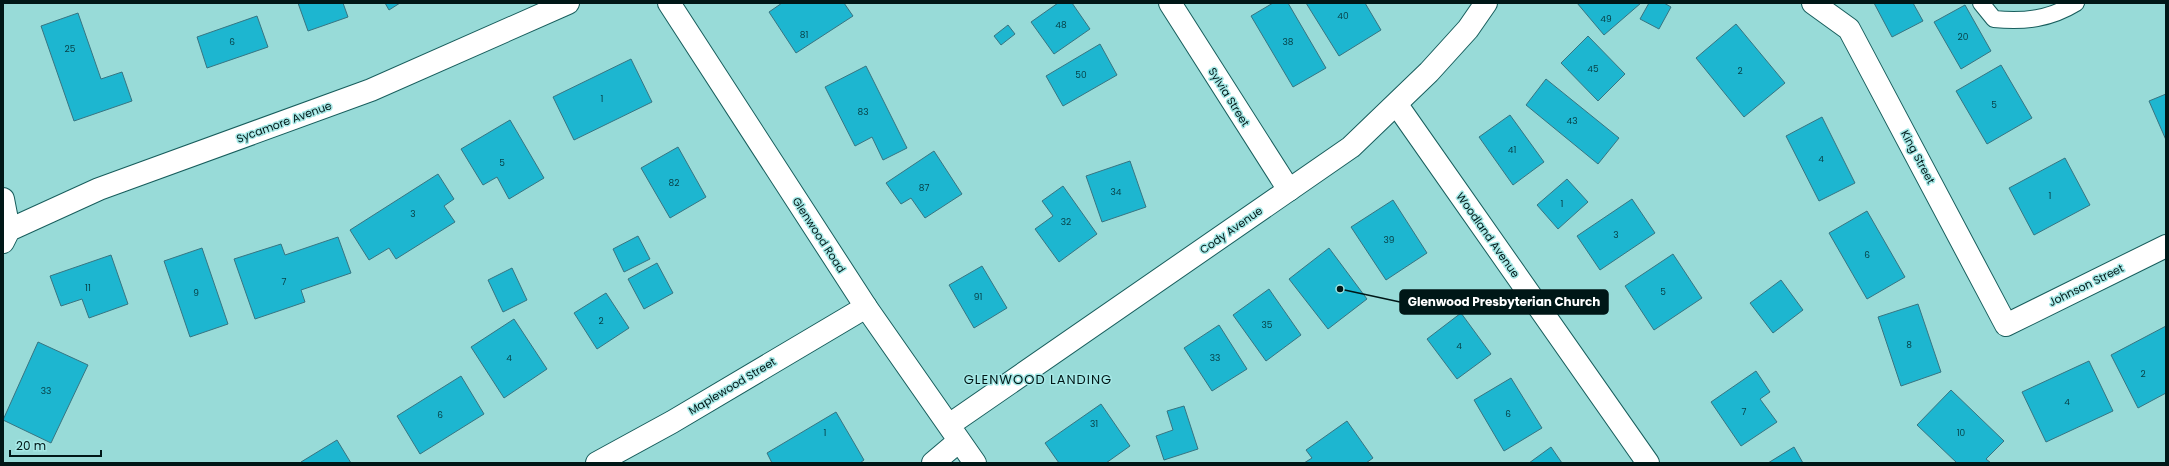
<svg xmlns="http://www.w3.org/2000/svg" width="2169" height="466" font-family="Poppins,sans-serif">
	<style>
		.building { fill: #1db6d0; stroke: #377582 }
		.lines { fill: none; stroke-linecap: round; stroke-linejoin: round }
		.lane-casing { stroke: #185e5d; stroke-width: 18 }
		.street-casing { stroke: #185e5d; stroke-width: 24 }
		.secondary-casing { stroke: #185e5d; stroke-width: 24 }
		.lane { stroke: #fff; stroke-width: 16 }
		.street { stroke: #fff; stroke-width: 22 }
		.secondary { stroke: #fff; stroke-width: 22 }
		.labels { text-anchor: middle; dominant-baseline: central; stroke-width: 3; stroke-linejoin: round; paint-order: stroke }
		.number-label { font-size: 9px; fill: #073f45 }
		.street-label { font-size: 11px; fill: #001717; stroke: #a5e8e6 }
		.quarter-label { font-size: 13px; letter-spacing: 1px; fill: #001717; stroke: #a5e8e6 }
		.leader { fill: none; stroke: #001717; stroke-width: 1.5 }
		.callout-dot { fill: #001717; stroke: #a5e8e6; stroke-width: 1.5 }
		.callout { fill: #001717; stroke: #001717; stroke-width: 1.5 }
		.callout-label { font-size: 12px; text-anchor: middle; font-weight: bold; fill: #fff }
	</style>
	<rect width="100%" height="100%" fill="#98dbd8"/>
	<!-- building -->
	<path class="building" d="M298,3H343L348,17L308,31Z
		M385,3H400L389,10Z
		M782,3H844L853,16L796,53L769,12Z
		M1058,3H1072L1090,29L1054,54L1031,22Z
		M1273,3H1288L1326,68L1293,87L1251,16Z
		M1306,3H1365L1381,30L1339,56Z
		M1577,3H1641L1604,35Z
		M1649,3H1664L1671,7L1659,29L1640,19Z
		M1874,3H1913L1923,21L1892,37Z
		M1965,5L1991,51L1961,69L1934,22Z
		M78,13L101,79L122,72L132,101L74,121L41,26Z
		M257,16L268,47L207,68L197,37Z
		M1736,24L1785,83L1744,117L1696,58Z
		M1008,25L1015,34L1001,45L994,36Z
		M1588,36L1625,74L1598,101L1561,63Z
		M1100,44L1117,75L1063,106L1046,76Z
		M631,59L652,102L574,140L553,97Z
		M2001,65L2032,118L1987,144L1956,91Z
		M866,66L907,148L883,160L872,137L855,146L825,87Z
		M1546,79L1619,138L1598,164L1526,105Z
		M2166,94V140L2149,101Z
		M1510,115L1544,162L1513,185L1479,137Z
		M1822,117L1855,183L1819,201L1786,136Z
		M510,120L544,178L509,199L497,177L483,185L461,149Z
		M678,147L706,197L670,218L641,168Z
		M934,151L962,194L925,218L911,198L901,204L886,183Z
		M2065,158L2090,205L2034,235L2009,188Z
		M1130,161L1146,207L1102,222L1086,176Z
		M438,174L454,199L444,206L455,222L396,259L389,248L369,260L350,230Z
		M1567,179L1588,202L1558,229L1537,205Z
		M1063,186L1097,234L1059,262L1035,229L1053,216L1042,201Z
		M1632,199L1655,233L1600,270L1577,236Z
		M1393,200L1427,253L1386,280L1351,227Z
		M1867,211L1905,277L1867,299L1829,233Z
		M638,236L650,259L624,272L613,249Z
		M338,237L351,273L301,290L305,302L255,319L234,259L281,244L285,255Z
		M202,248L228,324L190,337L164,261Z
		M1329,248L1367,299L1328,329L1289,279Z
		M1673,254L1702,298L1654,330L1625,286Z
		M111,255L128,304L89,318L82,299L61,306L50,276Z
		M657,263L673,293L644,309L628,279Z
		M982,266L1007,308L974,328L949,285Z
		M512,268L527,300L503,312L488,280Z
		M1781,280L1803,310L1773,333L1750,303Z
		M1269,289L1301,335L1266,361L1233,315Z
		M606,293L629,328L597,349L574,313Z
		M1918,304L1941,372L1901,386L1878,317Z
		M1461,313L1491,354L1457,379L1427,339Z
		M514,319L547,369L504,398L471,347Z
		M1219,325L1247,369L1212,391L1184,348Z
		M2166,326V393L2138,408L2111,355Z
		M38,342L88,365L51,443L3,420Z
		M2089,361L2113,411L2046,442L2022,392Z
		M1756,371L1770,392L1760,399L1777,422L1741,446L1711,402Z
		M461,376L484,414L420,454L397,416Z
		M1511,378L1542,428L1504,451L1474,400Z
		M1951,390L2004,441L1986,459L1991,463H1957L1917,425Z
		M1101,404L1130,446L1106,463H1059L1045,443Z
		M1184,406L1198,449L1164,460L1156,436L1173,430L1167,411Z
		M836,412L864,460L860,463H772L767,453Z
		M1347,421L1373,458L1366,463H1304L1312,458L1306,450Z
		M337,440L351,463H301V462Z
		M1551,447L1562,463H1529Z
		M1794,447L1803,463H1768Z"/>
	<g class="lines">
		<!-- lane casing -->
		<g class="lane-casing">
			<path id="lane" d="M1981,3L1994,19C2025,22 2050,19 2076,3"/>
		</g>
		<!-- street casing -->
		<g class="street-casing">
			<path id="street" d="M1170,3L1289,190
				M1813,3L1849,29L2006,325L2166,246
				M1397,105L1648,463
				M3,199L9,230
				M3,242L9,230L99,189L371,90L568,3
				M597,463L672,422L866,307"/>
		</g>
		<!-- secondary casing -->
		<g class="secondary-casing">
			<path id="secondary" d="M669,3L866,307L975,463
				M949,425L1351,147L1429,72L1468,29L1486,3
				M933,463L959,441"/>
		</g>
		<!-- lane -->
		<use href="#lane" class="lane"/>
		<!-- street -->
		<use href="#street" class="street"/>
		<!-- secondary -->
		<use href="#secondary" class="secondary"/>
	</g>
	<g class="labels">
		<!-- number labels -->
		<g class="number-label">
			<text x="1343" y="16">40</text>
			<text x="1606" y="19">49</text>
			<text x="1061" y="25">48</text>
			<text x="804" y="35">81</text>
			<text x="1963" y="37">20</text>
			<text x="232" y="42">6</text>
			<text x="1288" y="42">38</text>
			<text x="70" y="49">25</text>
			<text x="1593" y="69">45</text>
			<text x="1740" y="71">2</text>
			<text x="1081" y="75">50</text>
			<text x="602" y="99">1</text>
			<text x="1994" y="105">5</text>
			<text x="863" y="112">83</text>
			<text x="1572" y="121">43</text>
			<text x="1512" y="150">41</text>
			<text x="1821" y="159">4</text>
			<text x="502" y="163">5</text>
			<text x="674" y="183">82</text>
			<text x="924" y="188">87</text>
			<text x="1116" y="192">34</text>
			<text x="2050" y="196">1</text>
			<text x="1562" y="204">1</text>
			<text x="413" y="214">3</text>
			<text x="1066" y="222">32</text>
			<text x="1616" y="235">3</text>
			<text x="1389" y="240">39</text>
			<text x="1867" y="255">6</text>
			<text x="284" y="282">7</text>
			<text x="88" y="288">11</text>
			<text x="1663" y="292">5</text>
			<text x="196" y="293">9</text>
			<text x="978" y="297">91</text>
			<text x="601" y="321">2</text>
			<text x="1267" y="325">35</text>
			<text x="1909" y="345">8</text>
			<text x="1459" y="346">4</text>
			<text x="509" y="358">4</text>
			<text x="1215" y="358">33</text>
			<text x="2143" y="374">2</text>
			<text x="46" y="391">33</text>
			<text x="2067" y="402">4</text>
			<text x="1744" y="412">7</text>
			<text x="1508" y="414">6</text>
			<text x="440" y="415">6</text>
			<text x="1094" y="424">31</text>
			<text x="825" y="433">1</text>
			<text x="1961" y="433">10</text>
		</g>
		<!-- street labels -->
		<g class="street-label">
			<text transform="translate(1229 97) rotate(58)">Sylvia Street</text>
			<text transform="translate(284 122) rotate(-20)">Sycamore Avenue</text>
			<text transform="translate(1918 157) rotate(62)">King Street</text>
			<text transform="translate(1231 230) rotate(-35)">Cody Avenue</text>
			<text transform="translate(819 235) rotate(57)">Glenwood Road</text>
			<text transform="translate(1488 235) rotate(55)">Woodland Avenue</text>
			<text transform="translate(2086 285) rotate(-26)">Johnson Street</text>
			<text transform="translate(732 386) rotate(-31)">Maplewood Street</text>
		</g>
		<!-- quarter labels -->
		<g class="quarter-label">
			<text x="1038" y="379">GLENWOOD LANDING</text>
		</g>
	</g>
	<!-- callouts -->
	<path class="leader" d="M1340 289L1400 302"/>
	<circle class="callout-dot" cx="1340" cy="289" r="4"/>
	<rect class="callout" x="1400" y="290" width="208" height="24" rx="4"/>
	<g class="callout-label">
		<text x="1504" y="306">Glenwood Presbyterian Church</text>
	</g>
	<!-- border -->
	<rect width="2169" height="466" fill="none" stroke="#001717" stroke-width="8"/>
	<!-- scale -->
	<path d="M10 450v6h91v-6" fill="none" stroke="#001717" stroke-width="2"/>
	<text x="16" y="450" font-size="12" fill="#001717" stroke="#a5e8e6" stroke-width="3" paint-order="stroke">20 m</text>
</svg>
